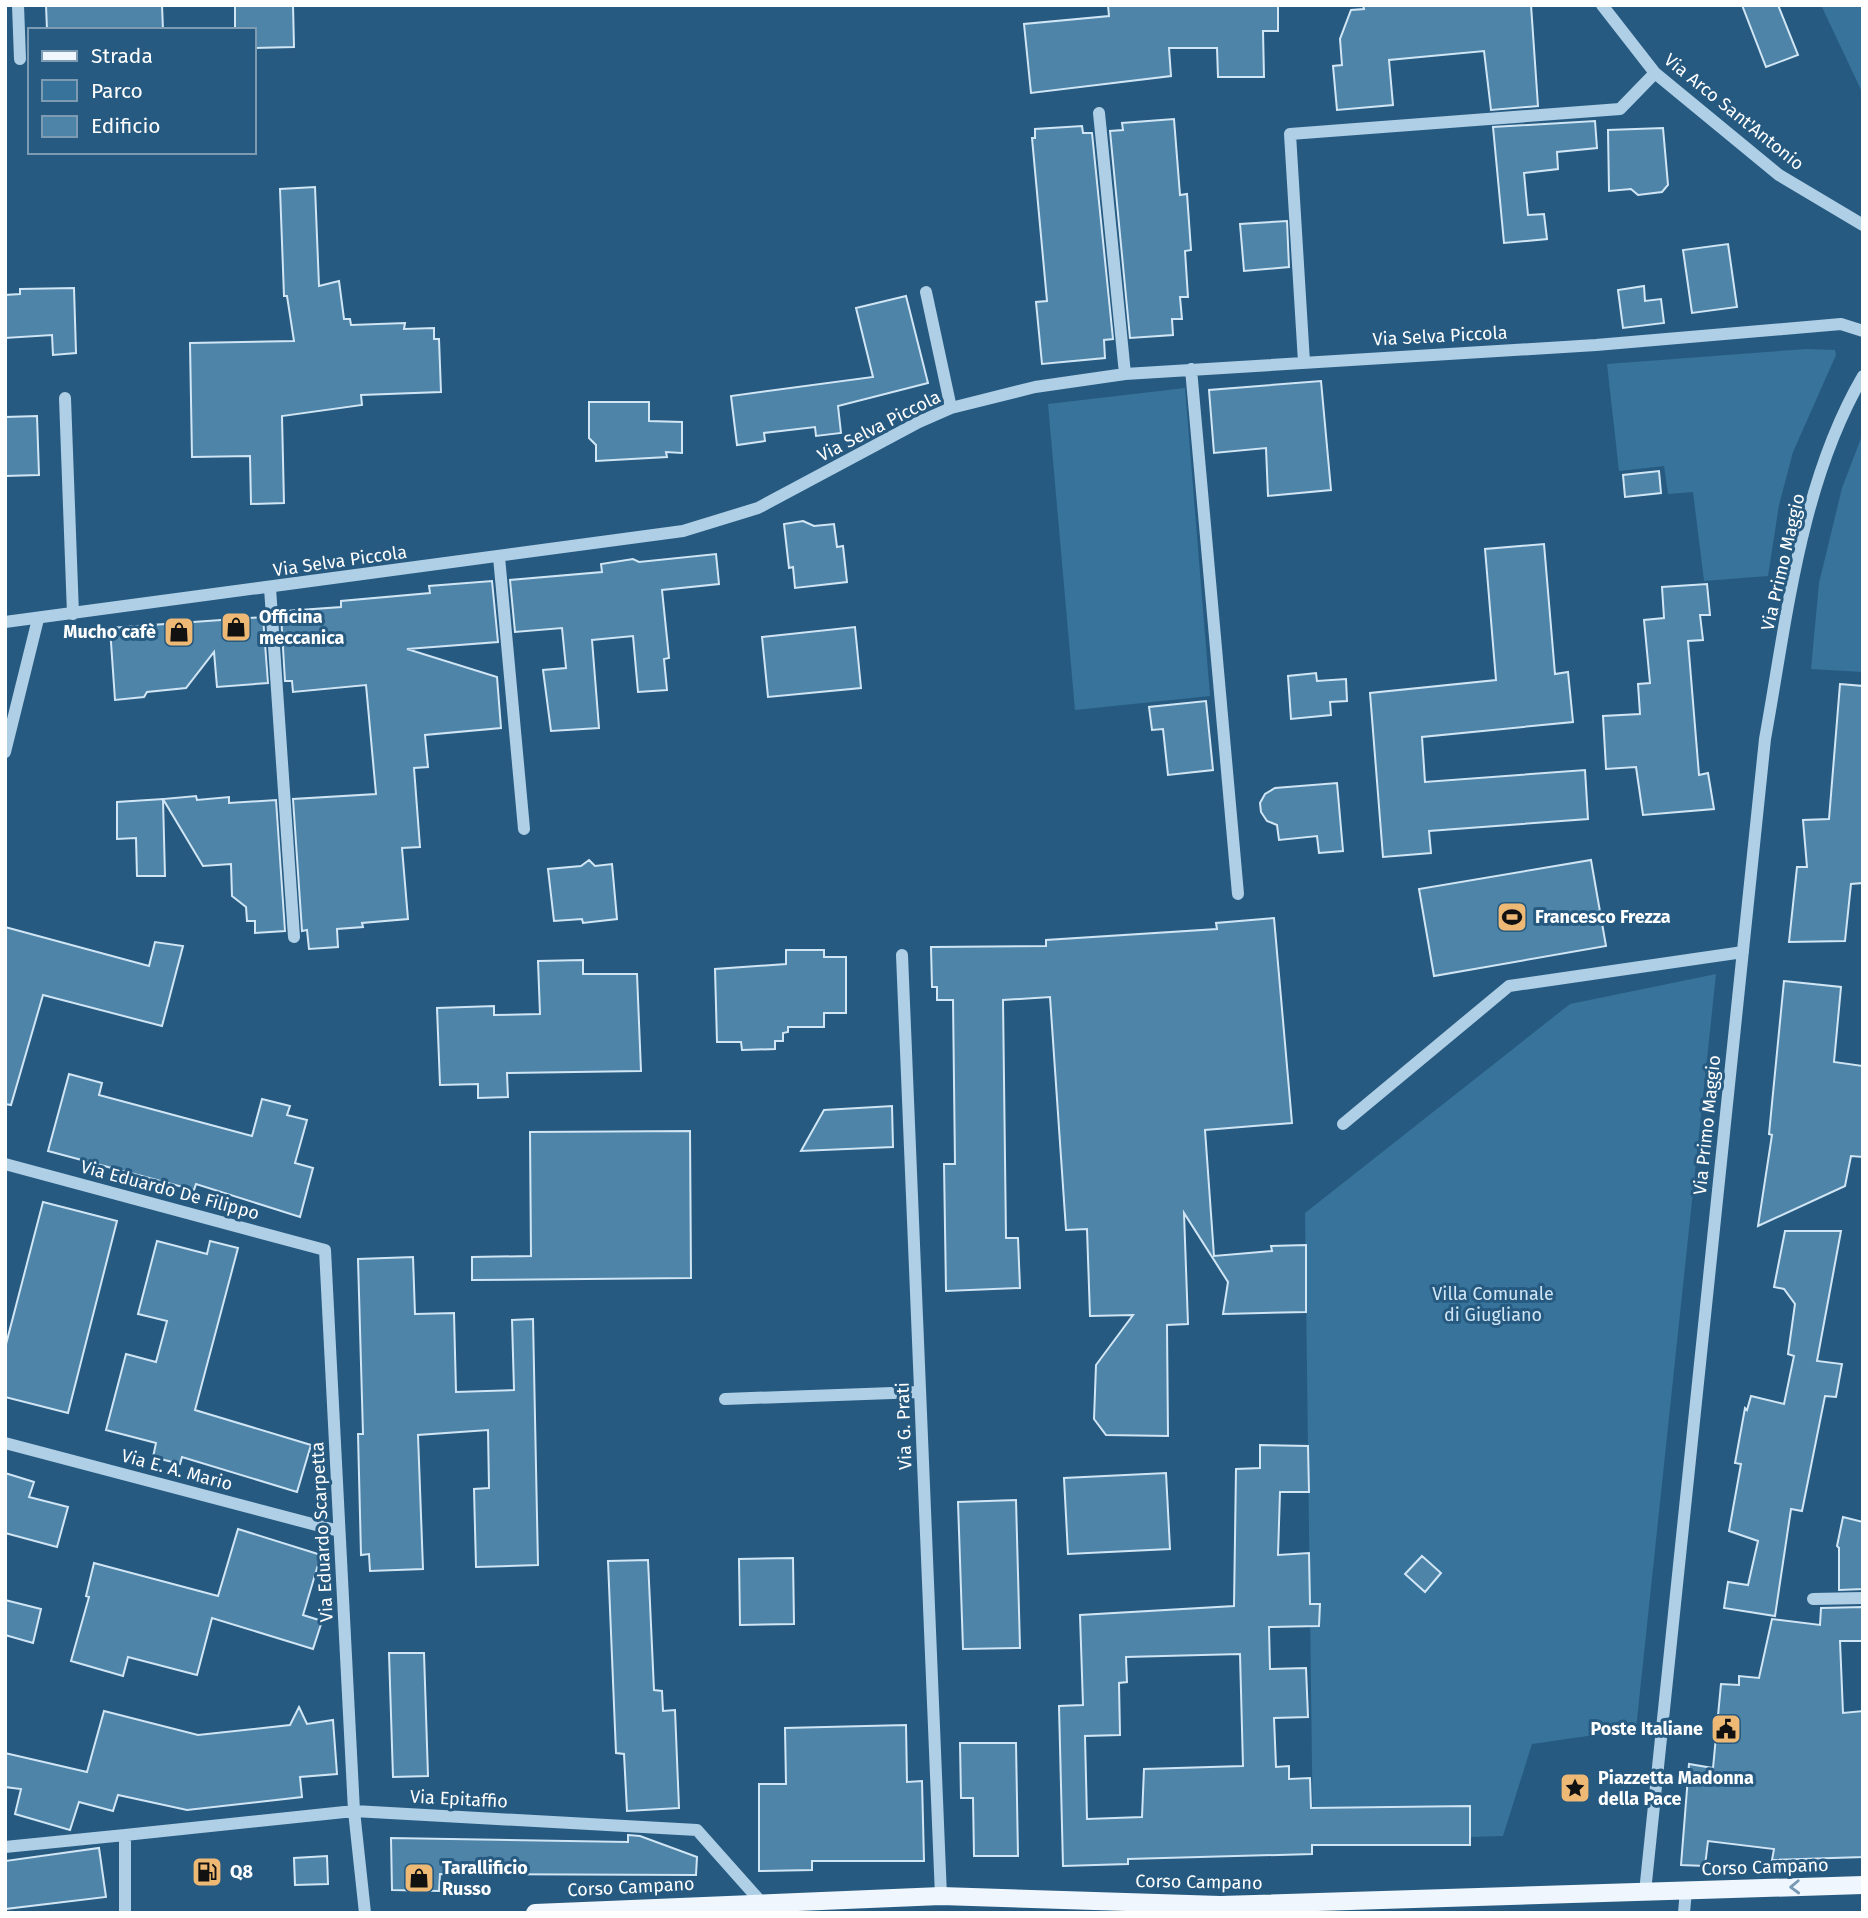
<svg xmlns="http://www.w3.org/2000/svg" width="1868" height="1918" font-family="'Fira Sans',sans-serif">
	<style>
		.green { fill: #37739b }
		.building { fill: #4f84a9; stroke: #d1e6f5; stroke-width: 2; fill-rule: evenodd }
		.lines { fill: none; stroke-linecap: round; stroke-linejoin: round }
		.minor { stroke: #aecfe6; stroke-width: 12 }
		.major { stroke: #eff6fd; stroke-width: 18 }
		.oneway { stroke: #7798b2 }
		.labels { text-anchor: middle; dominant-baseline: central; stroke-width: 6; stroke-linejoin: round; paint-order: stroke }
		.street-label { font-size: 18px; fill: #fff; stroke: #275a80 }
		.poi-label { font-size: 18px; font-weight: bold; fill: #fff; stroke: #275a80; text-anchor: start }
		.park-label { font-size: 18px; fill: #d1e6f5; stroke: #275a80 }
	</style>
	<rect width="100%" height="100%" fill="#275a80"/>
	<!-- green -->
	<path class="green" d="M1821,5H1863V94Z
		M1806,349L1835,350L1836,355L1793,452L1779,505L1768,576L1704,581L1693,492L1668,494L1664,466L1619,471L1607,364Z
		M1185,388L1210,696L1075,710L1048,404Z
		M1863,433V672L1811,669L1819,583L1842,488Z
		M1716,974L1636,1729L1532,1744L1503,1836L1471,1837L1470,1845H1313L1305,1213L1570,1004Z"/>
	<!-- building -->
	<path class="building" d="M46,5H162L163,30H47Z
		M235,5H293L294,47L254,48V30H235Z
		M1108,5H1278V31H1263L1264,77H1218L1217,48H1169L1171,76L1031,93L1024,24L1109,16Z
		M1363,5H1531L1538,106L1491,110L1484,51L1389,60L1393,105L1337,110L1333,66L1342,65L1340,39L1351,10L1364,9Z
		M1742,5H1778L1798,55L1766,67Z
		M1174,119L1180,195L1187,194L1191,250L1185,251L1188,297H1180L1182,319H1172L1173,335L1130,338L1110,131L1123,130L1122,123Z
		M1595,121L1597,148L1557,152L1558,169L1524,173L1528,215L1544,214L1547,239L1504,243L1493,127Z
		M1082,126L1083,133H1092L1113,339L1104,340L1105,358L1042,364L1036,302L1047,301L1032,138H1035V129Z
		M1663,128L1668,185L1662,192L1638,195L1631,189L1609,191L1608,130Z
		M315,187L319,286L339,281L344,319H350L351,325L405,323L404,329L434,328V339H439L441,392L361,395L362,405L282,416L284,503L251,504L250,456L192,457L190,343L294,341L287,296H284L280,189Z
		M1287,221L1289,267L1244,271L1240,224Z
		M1728,244L1737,307L1692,313L1683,250Z
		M1644,286L1645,301L1661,299L1664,323L1623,328L1618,290Z
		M74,288L76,353L53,355L52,335L5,338V295L20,294V289Z
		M906,296L928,383L838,406L841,433L816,436L815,427L764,433L765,441L737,445L731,396L873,377L856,308Z
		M1321,381L1331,490L1268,496L1266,448L1214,453L1209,390Z
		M589,402H649V421L682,422V453L666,452L667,457L596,461V445L589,438Z
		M37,416L39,475L5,476V417Z
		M1659,471L1661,493L1625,497L1623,475Z
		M803,521L814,526L834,524L837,547L843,546L847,582L795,588L793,567L789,568L784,524Z
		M1544,544L1555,674L1568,672L1573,722L1422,737L1425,782L1585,770L1588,819L1429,831L1431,853L1383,857L1370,693L1496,680L1485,549Z
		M716,554L719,584L662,590L669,658L664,659L667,690L638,692L633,636L592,640L599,728L551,731L543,670L566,668L562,628L515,632L510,580L602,572L601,564L633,559L639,562Z
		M492,581L498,642L407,649L497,677L501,728L425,735L428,767L414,768L420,847L402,848L408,919L362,923L363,927L337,929L338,947L309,949L307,930L302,931L293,799L376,794L366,685L293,692L292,681H285L281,615H286V611L341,607V601L430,593L429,586Z
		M1707,584L1710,615H1700L1703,640L1688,641L1699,775L1708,773L1714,809L1643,815L1636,767L1606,769L1603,716L1640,714L1638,684L1650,683L1644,620L1664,618L1662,587Z
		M263,617L268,683L217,687L214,652L186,688L147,692L144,697L115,700L110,628Z
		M855,627L861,688L768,697L762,637Z
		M1316,673L1317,681L1346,679L1347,701L1330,702L1331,715L1291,719L1288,676Z
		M1840,684L1863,686V883L1851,884L1845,941L1789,942L1797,867H1807L1803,820L1829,819Z
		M1206,701L1213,770L1168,775L1163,729L1152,730L1149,707Z
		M1337,783L1343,851L1319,853L1317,836L1279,840L1277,825L1267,821L1261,812L1260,803L1265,794L1275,788Z
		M196,796L197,800L229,797V803L276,800L285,931L255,933V921H247L246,907L232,896L231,864L203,866L163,799Z
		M163,799L165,876H137L136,838L117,839V802Z
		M589,860L595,866L612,864L617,919L583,923L582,919L554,921L548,869L581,866Z
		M1591,860L1606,946L1434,976L1419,889Z
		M1274,918L1292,1123L1205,1130L1214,1256L1272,1251L1271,1246L1306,1245V1312L1223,1314L1228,1282L1184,1213L1188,1324L1167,1325L1168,1436L1106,1435L1094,1419L1096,1365L1133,1315L1090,1316L1087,1229L1066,1230L1050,997L1003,1000L1006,1238H1018L1020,1288L946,1291L944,1164H955L953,1000H937V987H932L931,947L1046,946V940L1217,929L1216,923Z
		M5,927L149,966L155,942L183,946L162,1026L43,995L11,1105L5,1104Z
		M786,950H824V957H846V1013H824V1027H788V1032L783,1033V1041H775V1049L742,1050L741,1042H717L715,969L786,964Z
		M583,960V974H637L641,1071L507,1073L508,1097L478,1098V1084L440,1085L437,1008L494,1006V1015L540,1014L538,961Z
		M1784,981L1841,987L1834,1062L1863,1066V1157L1851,1156L1845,1186L1758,1226L1772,1135L1769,1134Z
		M69,1074L102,1083L99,1095L252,1136L262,1099L290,1106L287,1115L307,1120L295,1163L313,1168L300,1217L196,1184L194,1190L48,1151Z
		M892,1106L893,1147L801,1151L824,1110Z
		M690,1131L691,1278L472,1280V1257L531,1256L530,1132Z
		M43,1202L117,1221L68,1413L5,1397V1348Z
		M1785,1231H1841L1817,1361L1842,1364L1836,1397L1825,1396L1802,1511L1791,1509L1775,1616L1724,1608L1728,1582L1748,1585L1758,1541L1729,1531L1741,1464L1735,1463L1745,1408L1747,1410L1751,1396L1784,1404L1794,1356L1788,1354L1795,1304L1784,1289L1774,1287Z
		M157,1241L207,1254L210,1241L238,1248L195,1410L311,1445L297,1492L182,1457L180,1464L153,1457L156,1443L106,1430L126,1354L156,1362L167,1321L138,1314Z
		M413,1257L415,1314L454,1313L456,1392L514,1390L512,1320L533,1319L538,1565L476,1567L474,1489L489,1488L488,1430L418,1435L423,1569L370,1571L369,1554L361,1555L358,1434H363L358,1259Z
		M1260,1445L1308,1446L1309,1492H1280L1278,1555L1309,1553L1310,1604H1320L1319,1626L1269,1627L1270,1669L1306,1668L1308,1717L1274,1718L1276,1767L1289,1766V1779L1310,1778L1311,1808L1470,1806V1845H1312V1854L1128,1859V1864L1063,1866L1059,1706L1083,1705L1080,1615L1234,1606L1236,1469L1260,1468ZM1240,1654L1243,1766L1144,1769L1142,1817L1087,1819L1085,1736L1120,1735L1119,1683L1127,1682L1126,1657Z
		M5,1473L34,1482L29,1497L68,1507L57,1547L5,1533Z
		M1166,1473L1170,1549L1068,1554L1064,1478Z
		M1016,1500L1020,1648L963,1649L958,1502Z
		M1843,1517L1863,1522V1589L1839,1590V1548L1837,1546Z
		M238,1529L321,1555L303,1615L322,1621L313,1649L212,1618L197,1675L128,1657L123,1676L71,1661L89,1597L86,1596L94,1563L218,1596Z
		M1422,1556L1441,1573L1425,1592L1405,1574Z
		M793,1558L794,1624L740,1625L739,1559Z
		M648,1560L654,1690L662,1691L663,1711L675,1710L679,1808L627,1811L624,1754L616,1753L608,1561Z
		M5,1600L41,1609L33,1643L5,1635Z
		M1863,1607V1641H1840L1843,1713L1863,1711V1857L1772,1860L1774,1849L1708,1841L1705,1866L1681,1865L1689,1764L1713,1768L1721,1684L1739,1685V1676L1759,1678L1772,1619L1820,1625L1821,1608Z
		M389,1653H424L428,1776L393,1777Z
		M299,1707L307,1724L333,1720L337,1774L300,1777L302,1797L187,1810L118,1795L113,1811L79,1802L70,1830L15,1814L21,1789L5,1787V1753L87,1772L104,1711L198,1735L290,1725Z
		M906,1725L907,1782L922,1781L924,1861H812V1870L759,1871V1784H786L785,1728Z
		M960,1743H1016L1018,1856H974L973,1798H961Z
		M628,1835L640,1836L697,1857L696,1875L440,1874L439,1891L392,1890L391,1838L628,1842Z
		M99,1848L106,1897L5,1909V1861Z
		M327,1856L328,1884L295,1885L294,1858Z"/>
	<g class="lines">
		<!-- minor -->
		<path class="minor" d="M18,5L20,59
			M1602,5L1655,73L1779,175L1863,225
			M1099,113L1125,374
			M926,292L951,408
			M1304,362L1290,134L1620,109L1655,73
			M1191,369L1238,894
			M65,398L73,614
			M499,557L524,829
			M270,588L294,937
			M5,622L683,531L758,508L919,422L951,408L1035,387L1125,374L1596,345L1841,324L1863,331
			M5,752L38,619
			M902,955L941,1896
			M1343,1124L1509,986L1743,952
			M5,1164L325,1250L354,1811L365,1913
			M725,1399L920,1392
			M5,1443L339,1531
			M1813,1599L1863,1598
			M125,1835L354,1811L697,1830L761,1902
			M5,1847L125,1835V1913
			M1645,1892L1765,739C1787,618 1800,484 1863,376
			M1684,1913L1686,1890"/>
		<!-- major -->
		<path class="major" d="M535,1913L941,1896L1220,1905L1863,1885"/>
	</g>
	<!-- one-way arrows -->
	<defs><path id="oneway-chevron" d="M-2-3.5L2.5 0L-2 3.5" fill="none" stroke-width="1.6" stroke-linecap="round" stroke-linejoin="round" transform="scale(1.75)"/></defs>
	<use class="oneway" href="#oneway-chevron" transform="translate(1795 1887) rotate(178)"/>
	<!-- icons -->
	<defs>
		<g id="shop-square" transform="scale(1.575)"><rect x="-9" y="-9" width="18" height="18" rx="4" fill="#eeb974" stroke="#275a80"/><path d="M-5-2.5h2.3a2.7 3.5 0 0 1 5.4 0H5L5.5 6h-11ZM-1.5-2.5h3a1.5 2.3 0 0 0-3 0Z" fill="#111"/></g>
		<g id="stadium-square" transform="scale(1.575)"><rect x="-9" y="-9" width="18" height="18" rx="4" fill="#eeb974" stroke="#275a80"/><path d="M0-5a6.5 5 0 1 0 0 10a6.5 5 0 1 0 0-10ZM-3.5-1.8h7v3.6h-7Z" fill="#111"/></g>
		<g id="civic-square" transform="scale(1.575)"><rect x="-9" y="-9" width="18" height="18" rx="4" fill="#eeb974" stroke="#275a80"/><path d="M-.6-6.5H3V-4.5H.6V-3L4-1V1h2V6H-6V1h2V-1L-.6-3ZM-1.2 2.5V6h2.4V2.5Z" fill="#111"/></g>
		<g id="sight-square" transform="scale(1.575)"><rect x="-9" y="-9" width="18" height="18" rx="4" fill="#eeb974" stroke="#275a80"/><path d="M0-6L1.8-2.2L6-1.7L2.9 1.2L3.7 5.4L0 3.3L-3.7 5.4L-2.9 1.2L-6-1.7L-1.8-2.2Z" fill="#111"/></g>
		<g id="fuel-square" transform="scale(1.575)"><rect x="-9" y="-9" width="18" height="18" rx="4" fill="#eeb974" stroke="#275a80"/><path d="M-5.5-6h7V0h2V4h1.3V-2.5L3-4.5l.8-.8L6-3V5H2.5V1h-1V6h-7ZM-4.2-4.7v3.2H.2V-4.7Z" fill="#111"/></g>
	</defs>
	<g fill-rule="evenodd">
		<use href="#shop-square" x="236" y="627"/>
		<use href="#shop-square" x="179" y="632"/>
		<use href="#stadium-square" x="1512" y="917"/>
		<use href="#civic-square" x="1726" y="1729"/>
		<use href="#sight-square" x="1575" y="1788"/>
		<use href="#fuel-square" x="207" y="1872"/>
		<use href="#shop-square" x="419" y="1878"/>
	</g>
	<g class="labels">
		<!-- street labels -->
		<g class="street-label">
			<text transform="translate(1734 112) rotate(39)">Via Arco Sant'Antonio</text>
			<text transform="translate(1440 336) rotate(-3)">Via Selva Piccola</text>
			<text transform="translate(879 426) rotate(-27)">Via Selva Piccola</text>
			<text transform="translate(340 561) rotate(-8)">Via Selva Piccola</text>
			<text transform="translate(1783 562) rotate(-77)">Via Primo Maggio</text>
			<text transform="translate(1707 1125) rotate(-84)">Via Primo Maggio</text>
			<text transform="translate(170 1190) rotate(15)">Via Eduardo De Filippo</text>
			<text transform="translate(904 1426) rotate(-92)">Via G. Prati</text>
			<text transform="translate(177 1470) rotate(15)">Via E. A. Mario</text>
			<text transform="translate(322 1532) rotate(-93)">Via Eduardo Scarpetta</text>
			<text transform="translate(459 1799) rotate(3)">Via Epitaffio</text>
			<text transform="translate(1765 1867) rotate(-2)">Corso Campano</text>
			<text transform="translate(1199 1882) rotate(1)">Corso Campano</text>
			<text transform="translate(631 1887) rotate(-3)">Corso Campano</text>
		</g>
		<!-- poi labels -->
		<g class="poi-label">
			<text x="259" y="617">Officina<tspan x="259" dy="21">meccanica</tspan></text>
			<text x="156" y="632" text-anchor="end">Mucho cafè</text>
			<text x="1535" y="917">Francesco Frezza</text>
			<text x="1703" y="1729" text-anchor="end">Poste Italiane</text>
			<text x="1598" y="1778">Piazzetta Madonna<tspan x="1598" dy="21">della Pace</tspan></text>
			<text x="442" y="1868">Tarallificio<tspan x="442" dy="21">Russo</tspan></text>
			<text x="230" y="1872">Q8</text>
		</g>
		<!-- park labels -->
		<g class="park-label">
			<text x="1493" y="1294">Villa Comunale<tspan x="1493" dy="21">di Giugliano</tspan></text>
		</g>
	</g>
	<!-- border -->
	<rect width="1868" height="1918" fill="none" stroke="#ffffff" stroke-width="14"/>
	<!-- legend -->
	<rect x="28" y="28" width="228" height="126" fill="#275a80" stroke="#7d9cb3" stroke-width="2"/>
	<rect x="42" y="51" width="35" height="10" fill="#eff6fd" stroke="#7d9cb3" stroke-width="2"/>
	<text x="91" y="63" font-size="21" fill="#ffffff">Strada</text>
	<rect x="42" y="80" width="35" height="21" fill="#37739b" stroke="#7d9cb3" stroke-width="2"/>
	<text x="91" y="98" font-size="21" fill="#ffffff">Parco</text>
	<rect x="42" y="116" width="35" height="21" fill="#4f84a9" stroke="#7d9cb3" stroke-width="2"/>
	<text x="91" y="133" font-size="21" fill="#ffffff">Edificio</text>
</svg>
